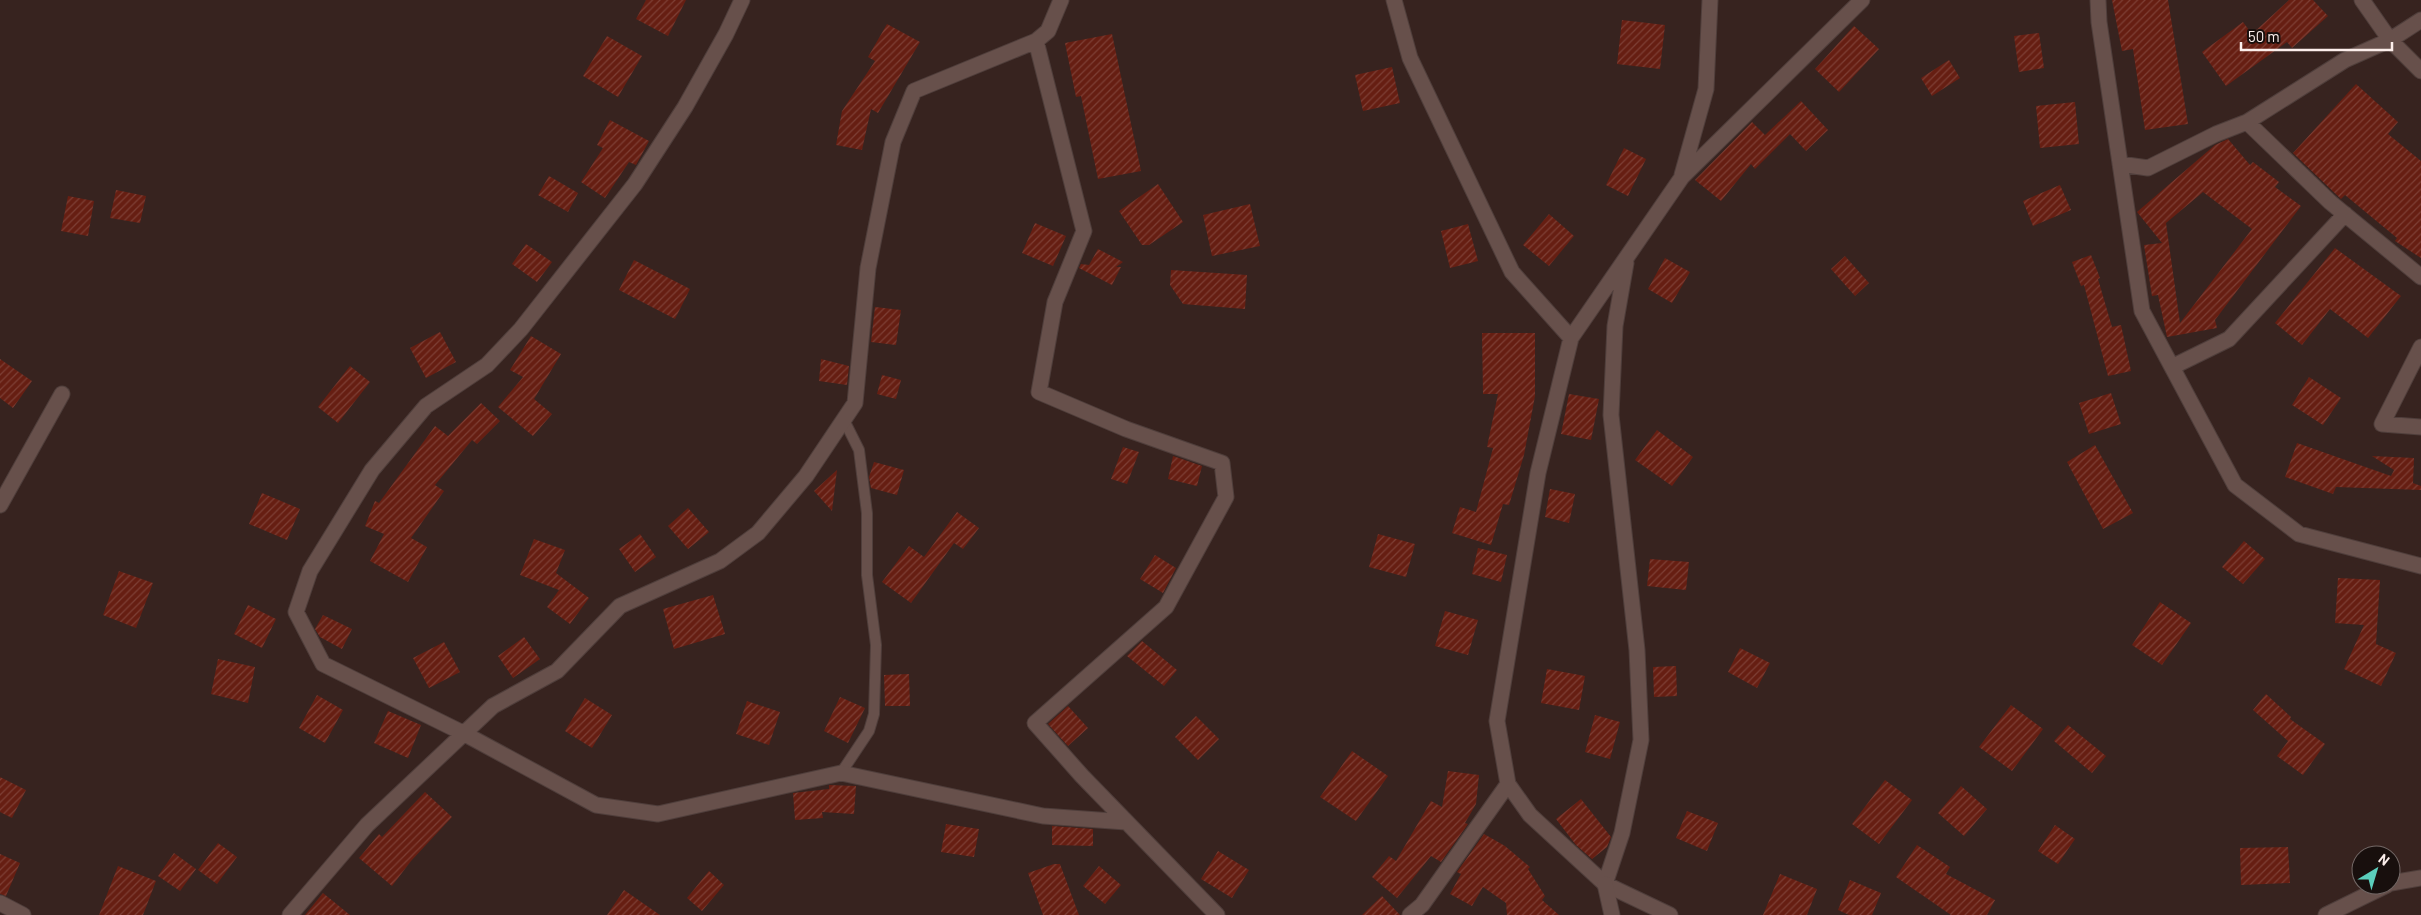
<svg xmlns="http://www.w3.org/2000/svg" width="2421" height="915" font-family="Barlow,sans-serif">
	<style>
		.building { fill: url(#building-hatch); fill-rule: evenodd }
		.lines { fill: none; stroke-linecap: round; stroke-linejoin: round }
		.lane-casing { stroke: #4f3e3b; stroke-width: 12 }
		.street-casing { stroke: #4f3e3b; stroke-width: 17 }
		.secondary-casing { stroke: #4f3e3b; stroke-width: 17 }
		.lane { stroke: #67504b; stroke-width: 10 }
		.street { stroke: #67504b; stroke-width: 15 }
		.secondary { stroke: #67504b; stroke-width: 15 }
	</style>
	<defs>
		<pattern id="building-hatch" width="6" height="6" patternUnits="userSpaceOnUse" patternTransform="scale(1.25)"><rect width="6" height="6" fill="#661e12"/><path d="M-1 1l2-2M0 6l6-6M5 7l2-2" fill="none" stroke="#7d3f35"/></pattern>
	</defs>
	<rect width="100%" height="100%" fill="#37231f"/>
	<!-- building -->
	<path class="building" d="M646,0H686L668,36L636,19Z
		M2112,0H2168L2188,124L2145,130L2133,49L2122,51Z
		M2289,0H2313L2328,16L2292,48L2287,42L2226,86L2202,52L2243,22L2252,34Z
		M1622,20L1665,25L1660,69L1617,64Z
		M887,24L920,42L878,113L871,109L862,150L836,145L842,111L875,61L868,57Z
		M1854,26L1879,49L1839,92L1815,69Z
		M2039,33L2044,68L2019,72L2014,36Z
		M1112,34L1141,171L1098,179L1081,96L1076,97L1065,43Z
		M607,36L642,56L618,97L583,76Z
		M1949,60L1960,78L1932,96L1921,78Z
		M1392,67L1400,103L1363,111L1355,75Z
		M2356,84L2398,122L2388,134L2421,161V258L2395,241L2397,238L2345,195L2341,199L2293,153Z
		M1801,101L1828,130L1806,151L1790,134L1755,169L1751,164L1721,201L1695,180L1752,122L1765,135Z
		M2075,102L2079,144L2040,148L2036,106Z
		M610,120L649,141L636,165L629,162L605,198L581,182L603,148L597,145Z
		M2228,139L2250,165L2253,162L2279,182L2275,187L2301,206L2215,320L2217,328L2167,337L2158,295L2152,296L2144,245L2162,243L2137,212L2215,145ZM2203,192L2252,229L2180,323L2166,223Z
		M1624,148L1646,159L1628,196L1606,185Z
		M549,176L578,193L568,212L538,195Z
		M1158,184L1183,222L1149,245H1142L1119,211Z
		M2060,185L2071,210L2033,226L2023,201Z
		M116,190L146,196L140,223L110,218Z
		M68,196L94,201L88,236L61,231Z
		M1250,204L1260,246L1212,256L1203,215Z
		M1549,214L1574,236L1549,266L1523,245Z
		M1035,223L1066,236L1053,266L1022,253Z
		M1468,224L1478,261L1450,268L1441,231Z
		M526,244L552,262L537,282L512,264Z
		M2335,248L2401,296L2368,338L2330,309L2302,345L2275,323Z
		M1098,249L1123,262L1116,267H1121L1112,285L1079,268L1081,264L1089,265Z
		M2091,255L2100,278L2098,279L2112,327L2121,325L2131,371L2108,376L2084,285L2081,286L2072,262Z
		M1845,256L1869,283L1855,296L1831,269Z
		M1665,258L1690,272L1672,303L1648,289Z
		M634,260L690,289L675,319L619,290Z
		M1171,270L1247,275L1245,309L1183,304L1170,285Z
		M875,307L901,310L896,345L871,342Z
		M440,332L456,362L426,378L410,348Z
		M1482,333H1535V396L1524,455L1509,505L1503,504L1491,545L1452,533L1460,507L1476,512L1493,448L1487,447L1498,394H1483Z
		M531,336L561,354L534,399L552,414L533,436L498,407L523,377L510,370Z
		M0,359L32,381L13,408L0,398Z
		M821,359L849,366L847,385L819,381Z
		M350,366L370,382L338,423L318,407Z
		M882,375L901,380L896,399L877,394Z
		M2309,377L2341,398L2323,425L2292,405Z
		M2111,393L2121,424L2089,434L2079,403Z
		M1569,394L1599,399L1591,440L1561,434Z
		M481,403L500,421L477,444L472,440L435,485L444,491L411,538L427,547L408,582L370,561L384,534L365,526L375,501L379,503L435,426L448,436Z
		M1657,430L1693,457L1672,486L1635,460Z
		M2297,443L2391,476L2394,470L2372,456L2414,458L2413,483L2421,486V490L2336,487L2333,494L2285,477Z
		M2095,445L2133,513L2103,529L2067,462Z
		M1123,447L1139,452L1127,484L1111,479Z
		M1173,456L1202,466L1197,486L1168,479Z
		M874,462L904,470L897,495L871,488L869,477Z
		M837,470L832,511L814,491Z
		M1550,489L1575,494L1569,523L1545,517Z
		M262,493L300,509L287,540L249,524Z
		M688,508L709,532L688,549L668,526Z
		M957,512L979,528L963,549L954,543L911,603L882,582L909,546L924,557Z
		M640,534L656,557L635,572L619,549Z
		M1378,534L1415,544L1406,577L1369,567Z
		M534,539L565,550L556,573L589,598L570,624L547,607L559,590L520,575Z
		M2244,541L2265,559L2243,584L2222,567Z
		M1478,548L1507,555L1501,582L1472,574Z
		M1155,555L1176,568L1163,593L1140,579Z
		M1650,559L1689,562L1686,590L1647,586Z
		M119,571L153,583L136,628L103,615Z
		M2338,578L2380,580L2376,644L2396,653L2381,686L2344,669L2364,625L2335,623Z
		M713,595L725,634L674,649L663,609Z
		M2160,602L2191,623L2162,665L2132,645Z
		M248,605L276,619L262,648L234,634Z
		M1445,611L1478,620L1468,655L1435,646Z
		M323,615L352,629L342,649L320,637L315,629Z
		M524,637L540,659L513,678L498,656Z
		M1142,641L1177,670L1164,686L1127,656Z
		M444,642L460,672L429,688L413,658Z
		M1740,648L1770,663L1757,688L1728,672Z
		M218,659L255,667L248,703L211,694Z
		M1676,666L1677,696L1654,697L1653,667Z
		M1547,669L1585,676L1579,710L1541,703Z
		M909,674L910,706H885L884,675Z
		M2266,694L2291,717L2290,719L2325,744L2303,775L2277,756L2288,741L2253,710Z
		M317,695L343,710L325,743L299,728Z
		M840,697L865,708L848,743L824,731Z
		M585,698L612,715L592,748L565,731Z
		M747,701L780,712L769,745L736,734Z
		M2011,705L2043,729L2012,771L1979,747Z
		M1068,706L1088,728L1068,746L1048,724Z
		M388,711L421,725L408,758L374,743Z
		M1595,715L1620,722L1610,759L1585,752Z
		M1196,716L1219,739L1198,760L1175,737Z
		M2068,725L2106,756L2092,773L2054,741Z
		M1352,751L1388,776L1356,821L1320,797Z
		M1448,771L1479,775L1476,804L1465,823L1468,824L1441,862L1431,856L1397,898L1372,877L1389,856L1396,861L1431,801L1442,807Z
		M0,777L26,790L12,818L0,812Z
		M1885,780L1912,800L1879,844L1852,824Z
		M829,785L856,786L854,814L822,812L823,818L795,820L793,793L829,789Z
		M1961,786L1987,809L1964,836L1938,813Z
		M425,792L452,817L411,861L392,886L359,858L379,834L382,837Z
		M1581,799L1611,837L1607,847L1592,859L1576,845L1556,819Z
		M1687,811L1718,823L1707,851L1676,838Z
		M946,824L979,829L974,857L941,852Z
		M2055,825L2075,839L2058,864L2038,851Z
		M1052,826L1093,829V846L1052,845Z
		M1484,834L1505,846L1530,867L1528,869L1545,896L1542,900L1559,915H1507L1506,903L1483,887L1472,906L1450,894L1461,874L1457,872Z
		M218,843L237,857L217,884L198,870Z
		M1917,845L1950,867L1946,874L1995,900L1987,915H1951L1896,877Z
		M2288,847L2290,883L2241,885L2240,848Z
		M1218,851L1249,870L1232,898L1201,879Z
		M174,853L196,869L180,891L158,876Z
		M0,854L20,863L6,896L0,894Z
		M1054,864H1060L1079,915H1043L1028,873Z
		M118,866L156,881L143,915H99Z
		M1099,866L1121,885L1105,904L1083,886Z
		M709,871L724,885L702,911L687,898Z
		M1780,874L1817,889L1807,915H1763Z
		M1850,880L1881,893L1872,915H1849L1838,910Z
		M624,890L660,915H607Z
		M323,893L350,915H305Z
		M1382,896L1400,915H1362Z"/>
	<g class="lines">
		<!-- lane casing -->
		<g class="lane-casing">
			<path id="lane" d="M841,773L869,731L874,714L876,645L867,575V513L859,450L844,420"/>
		</g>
		<!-- street casing -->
		<g class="street-casing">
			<path id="street" d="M742,0L726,34L685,107L635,184L521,329L487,365L426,406L372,470L310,571L296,612L323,664L463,733L596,805L658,814L841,773L1043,816L1126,822
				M1394,0L1410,58L1512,272L1571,338
				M2098,0L2099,22L2142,311L2235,485L2299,534L2421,566
				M2362,0L2390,40L2421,71
				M1036,41L1084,231L1055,302L1039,392L1126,429L1222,463L1226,497L1166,607L1035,723L1082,776L1217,915
				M2247,122L2345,60L2390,40L2421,20
				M2120,164L2148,168L2216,134L2247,122L2330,202L2421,277
				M1682,175L1706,89L1710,0
				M2421,347L2382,424L2421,427
				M2172,367L2229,339L2345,214
				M0,505L62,394
				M2391,883L2421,878
				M1605,884L1622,833L1641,740L1637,650L1611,415L1615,326L1626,263
				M0,903L23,915
				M290,915L367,825L493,706L557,671L620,606L720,561L758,533L806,476L855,403L868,268L893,142L914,91L1036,41L1048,31L1061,0
				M1410,915L1422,905L1508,784
				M1670,915L1605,884L1530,815L1508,784L1497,721L1538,473L1571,338L1682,177L1862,0
				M2326,915L2387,885"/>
		</g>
		<!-- secondary casing -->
		<g class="secondary-casing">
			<path id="secondary" d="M1605,884L1612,915"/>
		</g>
		<!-- lane -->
		<use href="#lane" class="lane"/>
		<!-- street -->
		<use href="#street" class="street"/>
		<!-- secondary -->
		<use href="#secondary" class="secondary"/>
	</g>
	<!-- north arrow -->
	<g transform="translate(2376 870) rotate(38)"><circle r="24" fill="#180f0d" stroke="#736866"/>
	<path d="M0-4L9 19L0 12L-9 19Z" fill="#5bcebc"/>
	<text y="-8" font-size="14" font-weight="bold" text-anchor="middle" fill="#fceeeb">N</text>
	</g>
	<!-- scale -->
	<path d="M2241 42v8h151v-8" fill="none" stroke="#fceeeb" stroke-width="2.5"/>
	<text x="2248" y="42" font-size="15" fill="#fceeeb" stroke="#180f0d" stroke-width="4" paint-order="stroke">50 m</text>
</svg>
